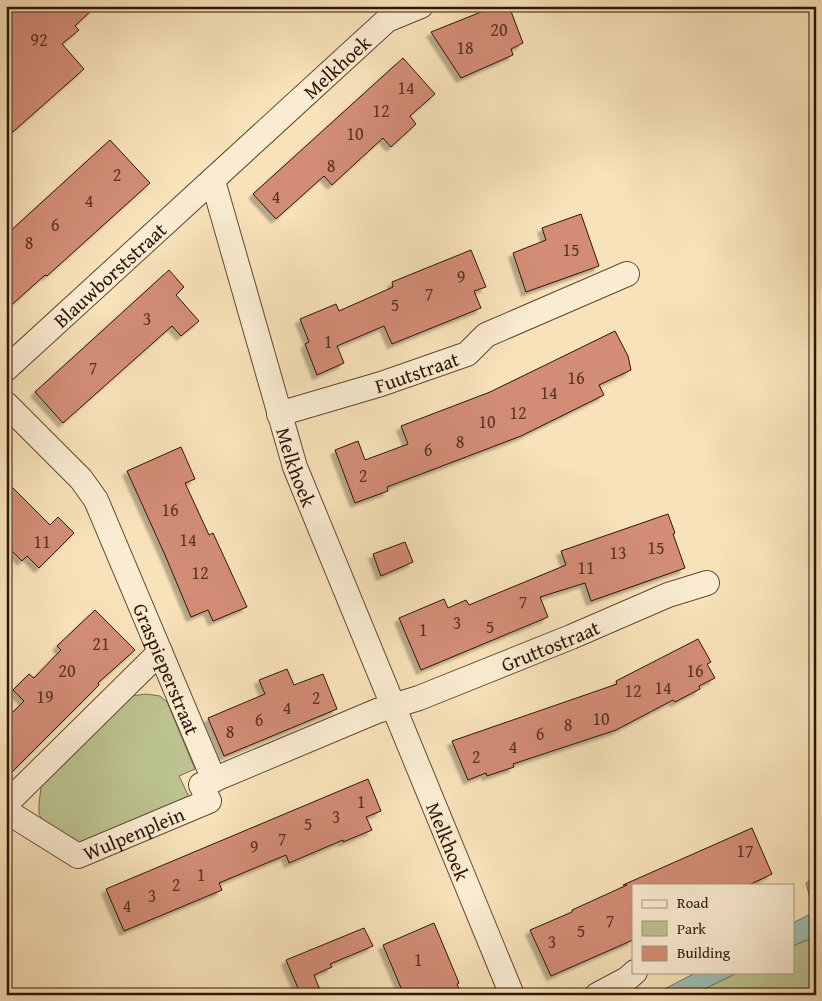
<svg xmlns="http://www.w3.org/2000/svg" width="822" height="1001" font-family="'Gentium Book Plus',serif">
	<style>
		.green { fill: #bcc390; stroke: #766c4b }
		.water { fill: #9ebdb4; stroke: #72796e }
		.building { fill: #d38d77; stroke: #2f1406; filter: url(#shadow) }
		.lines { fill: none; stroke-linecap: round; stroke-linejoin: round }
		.street-casing { stroke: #614833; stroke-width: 26 }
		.street { stroke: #faecd2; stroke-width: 24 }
		.labels { text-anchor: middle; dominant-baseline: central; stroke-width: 4; stroke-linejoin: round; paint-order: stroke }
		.number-label { font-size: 18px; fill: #583222 }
		.street-label { font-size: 20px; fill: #2f1406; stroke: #faecd2 }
	</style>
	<defs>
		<filter id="shadow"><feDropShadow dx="-4.5" dy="4.5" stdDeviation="1" flood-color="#0004"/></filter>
	</defs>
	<rect width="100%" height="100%" fill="#f8e2b9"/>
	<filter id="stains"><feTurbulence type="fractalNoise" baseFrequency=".004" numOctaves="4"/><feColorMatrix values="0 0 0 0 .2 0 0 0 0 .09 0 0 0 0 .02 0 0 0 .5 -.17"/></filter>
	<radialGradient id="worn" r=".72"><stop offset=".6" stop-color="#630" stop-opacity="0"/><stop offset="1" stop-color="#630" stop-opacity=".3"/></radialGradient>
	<!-- green -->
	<path class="green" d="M146,694L160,696L167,702L195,769L179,776L190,799L82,843L71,840L45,824L39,814V803L41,788L45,777L131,696Z
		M816,877V911L814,912L806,883Z
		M816,936V992L810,995H692L739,972H793V946Z"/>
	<!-- water -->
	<path class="water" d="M816,911V936L793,946V923Z
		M697,972H739L692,995H653Z"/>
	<!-- building -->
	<path class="building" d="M6,6H96L75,26L79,30L62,44L84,69L6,138Z
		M496,6H509L523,43L511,49L513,55L461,78L431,32Z
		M403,58L435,94L410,116L416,124L391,147L383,138L332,185L324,176L276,219L253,194Z
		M110,140L150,183L47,276L45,275L6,310V235Z
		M581,214L599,266L526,292L513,253L546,240L542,228Z
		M471,250L486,287L474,291L481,308L392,344L384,326L337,346L344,363L317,375L305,344L309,342L300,319L336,304L339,311L393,287L392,282Z
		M169,270L184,287L176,295L199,321L181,336L172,326L63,423L35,392Z
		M615,331L628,356L631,370L599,385L604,395L521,436L387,487L388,491L355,503L335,450L358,441L365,460L408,444L401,426L490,392Z
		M181,447L195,479L185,483L209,535L213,533L247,607L213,621L208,610L191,617L165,555L127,471Z
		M6,481L50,525L58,517L74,533L39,568L27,556L22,561L6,545Z
		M668,514L675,533L673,534L685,568L591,601L585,583L540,597L548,617L421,670L399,618L444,599L448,608L466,600L469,605L566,565L561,551Z
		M405,542L413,562L381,576L373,554Z
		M95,610L135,650L98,683L99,685L6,778V719L24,701L13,690L29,674L34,678L61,650L57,646Z
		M698,639L711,662L707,664L715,678L699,686L700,689L675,702L673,700L616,730L513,764L514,767L487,776L486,773L468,780L452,741L617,684L616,681Z
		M287,669L294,685L323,674L337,709L224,756L208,718L265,694L259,680Z
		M368,779L381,811L366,817L372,830L343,842V840L289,863L286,855L219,883L222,890L124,931L106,889Z
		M752,828L772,874L749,885H633V940L551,976L530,930L572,912V910L627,885H623Z
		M434,923L459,983L457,984L462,995H404L383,945Z
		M364,928L373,946L330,964L332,967L314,975L322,995H301L286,960Z"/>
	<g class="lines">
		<!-- street casing -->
		<g class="street-casing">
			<g id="street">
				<path id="s1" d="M213,181L295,467L512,995"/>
				<path id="s2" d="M6,369L387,20L421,6"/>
				<path id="s3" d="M6,404L81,479L96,500L214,780"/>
				<path id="s4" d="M279,414L381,384L467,354L486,335L627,274"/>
				<path d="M6,804L160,652"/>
				<path id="s5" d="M6,811L78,856L209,801L201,785L377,711L419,698L571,637L668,595L707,583"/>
				<path d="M597,995L627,979L635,972"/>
			</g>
		</g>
		<!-- street -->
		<use href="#street" class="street"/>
	</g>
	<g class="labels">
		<!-- number labels -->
		<g class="number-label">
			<text x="499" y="29">20</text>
			<text x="39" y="39">92</text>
			<text x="465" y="47">18</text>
			<text x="406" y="87">14</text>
			<text x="381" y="110">12</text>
			<text x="355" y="133">10</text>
			<text x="331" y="165">8</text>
			<text x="117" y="174">2</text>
			<text x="276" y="196">4</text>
			<text x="89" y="200">4</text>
			<text x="55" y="224">6</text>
			<text x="29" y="242">8</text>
			<text x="571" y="249">15</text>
			<text x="461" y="276">9</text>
			<text x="429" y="293">7</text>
			<text x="395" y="304">5</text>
			<text x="147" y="318">3</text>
			<text x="328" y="341">1</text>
			<text x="93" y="367">7</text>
			<text x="576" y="377">16</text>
			<text x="549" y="392">14</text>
			<text x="518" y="412">12</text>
			<text x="487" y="421">10</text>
			<text x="460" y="441">8</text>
			<text x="428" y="449">6</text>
			<text x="363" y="475">2</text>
			<text x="170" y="509">16</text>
			<text x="188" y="539">14</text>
			<text x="42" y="541">11</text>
			<text x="656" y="547">15</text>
			<text x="618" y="552">13</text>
			<text x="586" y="567">11</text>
			<text x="200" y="572">12</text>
			<text x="523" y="601">7</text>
			<text x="457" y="622">3</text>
			<text x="490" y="626">5</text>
			<text x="423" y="629">1</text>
			<text x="101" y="643">21</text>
			<text x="67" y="670">20</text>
			<text x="695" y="670">16</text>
			<text x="663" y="687">14</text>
			<text x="633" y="690">12</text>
			<text x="45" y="696">19</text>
			<text x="316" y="697">2</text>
			<text x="287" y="707">4</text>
			<text x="601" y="718">10</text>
			<text x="259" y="719">6</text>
			<text x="568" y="724">8</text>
			<text x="230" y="731">8</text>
			<text x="540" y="733">6</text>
			<text x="513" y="746">4</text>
			<text x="476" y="756">2</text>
			<text x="361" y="801">1</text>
			<text x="336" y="816">3</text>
			<text x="308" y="823">5</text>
			<text x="282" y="838">7</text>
			<text x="254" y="846">9</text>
			<text x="745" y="850">17</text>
			<text x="201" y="874">1</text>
			<text x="176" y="884">2</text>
			<text x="152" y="895">3</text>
			<text x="127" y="905">4</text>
			<text x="610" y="920">7</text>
			<text x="581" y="930">5</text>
			<text x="552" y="941">3</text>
			<text x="418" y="959">1</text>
		</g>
		<!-- street labels -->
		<g class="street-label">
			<text stroke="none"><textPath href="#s2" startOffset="448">Melkhoek</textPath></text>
			<text stroke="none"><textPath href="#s2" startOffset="140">Blauwborststraat</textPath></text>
			<text stroke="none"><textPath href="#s4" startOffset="144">Fuutstraat</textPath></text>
			<text stroke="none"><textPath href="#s1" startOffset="298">Melkhoek</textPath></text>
			<text stroke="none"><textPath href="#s5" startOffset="621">Gruttostraat</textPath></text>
			<text stroke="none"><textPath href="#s3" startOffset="315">Graspieperstraat</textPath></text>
			<text stroke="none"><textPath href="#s5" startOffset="145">Wulpenplein</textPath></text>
			<text stroke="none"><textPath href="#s1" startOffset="702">Melkhoek</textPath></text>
		</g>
	</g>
	<!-- margin -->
	<rect width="822" height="1001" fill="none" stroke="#f8e2b9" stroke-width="25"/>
	<rect x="8" y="8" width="807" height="986" fill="none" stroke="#2f1406" stroke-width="2.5"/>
	<rect x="12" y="12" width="797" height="976" fill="none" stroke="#2f1406"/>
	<!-- legend -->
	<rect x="632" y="884" width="162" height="90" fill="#faecd2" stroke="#a99680"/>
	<rect x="642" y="900" width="25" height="8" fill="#faecd2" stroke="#a99680"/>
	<text x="677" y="908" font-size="15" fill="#2f1406">Road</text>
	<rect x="642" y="921" width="25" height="15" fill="#bcc390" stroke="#a99680"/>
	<text x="677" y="934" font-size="15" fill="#2f1406">Park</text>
	<rect x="642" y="946" width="25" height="15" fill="#d38d77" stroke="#a99680"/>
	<text x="677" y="958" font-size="15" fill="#2f1406">Building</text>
	<rect width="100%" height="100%" filter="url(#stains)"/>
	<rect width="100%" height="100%" fill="url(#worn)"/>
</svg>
